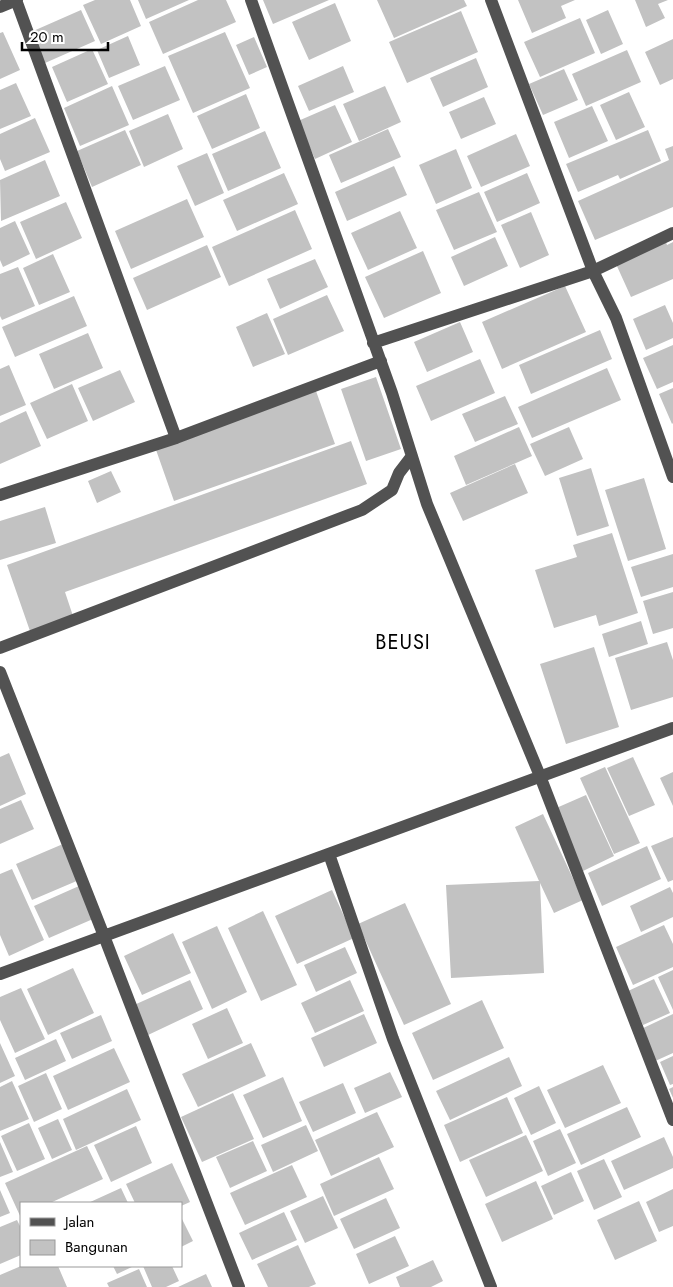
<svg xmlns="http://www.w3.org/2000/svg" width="673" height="1287" font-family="Jost,sans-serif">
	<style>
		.building { fill: #c2c2c2 }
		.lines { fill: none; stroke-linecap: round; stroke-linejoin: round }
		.minor { stroke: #525252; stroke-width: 12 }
		.labels { text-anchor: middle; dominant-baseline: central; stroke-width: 4; stroke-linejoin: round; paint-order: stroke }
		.quarter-label { font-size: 20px; letter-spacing: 1px; fill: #000; stroke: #fff }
	</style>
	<rect width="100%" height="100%" fill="#fff"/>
	<!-- building -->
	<path class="building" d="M95,0H130L141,26L101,44L83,5Z
		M138,0H189L146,19Z
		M198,0H226L236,22L163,54L149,22Z
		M263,0H329L273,24Z
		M377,0H464L467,6L394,38Z
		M518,0H575L561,6L566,18L532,33Z
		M635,0H668L658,4L665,18L646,27Z
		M335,3L351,41L309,60L292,22Z
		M81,10L95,41L45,63L31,32Z
		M608,10L623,44L601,54L586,20Z
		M461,11L478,52L407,83L389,42Z
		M580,18L595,53L540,77L524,42Z
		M3,32L20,70L0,79V33Z
		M225,32L250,88L193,113L168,56Z
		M128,36L140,65L109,78L97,50Z
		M254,37L267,67L249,75L236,45Z
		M673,39V79L660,85L645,52Z
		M92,49L108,84L67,102L52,67Z
		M627,50L641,82L586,106L572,74Z
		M476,58L488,87L443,107L430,78Z
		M165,66L180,100L133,120L118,86Z
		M343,66L354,92L309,111L298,86Z
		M564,69L578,100L543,115L529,84Z
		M16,83L31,116L0,129V90Z
		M112,86L129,125L80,146L64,108Z
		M385,86L401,122L359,141L343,104Z
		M629,92L645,127L616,140L600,105Z
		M246,94L260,128L212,149L197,116Z
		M484,97L496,124L461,139L449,112Z
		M335,105L352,142L315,159L298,121Z
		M592,106L608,141L569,158L554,122Z
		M168,114L183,149L144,167L129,131Z
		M35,118L50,152L5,171L0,159V134Z
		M388,129L401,157L341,183L329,155Z
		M125,130L141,165L92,187L77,151Z
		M648,130L661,161L620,179L618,175L578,192L566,164Z
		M265,131L281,168L228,191L212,154Z
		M516,134L530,166L481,187L467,156Z
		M673,146V207L595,240L578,201L669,160L665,149Z
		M456,149L472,188L436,204L419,165Z
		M207,153L224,193L195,206L177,166Z
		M45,160L60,196L1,221L0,180Z
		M394,166L407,195L347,221L335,192Z
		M284,173L298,204L237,231L223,200Z
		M527,173L540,203L497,222L484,192Z
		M479,192L497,232L454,250L436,210Z
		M187,199L204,237L131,269L115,231Z
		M66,202L82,238L36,259L20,222Z
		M295,210L312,249L229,286L212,247Z
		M400,211L417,248L368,270L351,233Z
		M531,212L549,255L520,268L501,225Z
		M15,221L30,254L3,267L0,260V228Z
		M495,237L508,266L464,286L451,257Z
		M666,242L667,245L673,242V279L631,297L616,264Z
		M207,245L221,277L147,310L133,278Z
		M423,251L441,293L384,318L365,277Z
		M53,254L70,292L39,305L23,268Z
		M315,259L328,287L280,309L267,279Z
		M18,267L35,306L2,320L0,316V274Z
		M565,286L586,332L502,369L482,322Z
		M327,295L344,331L288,355L273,319Z
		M74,296L87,326L15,357L2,327Z
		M665,305L673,323V338L646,350L633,319Z
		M267,313L285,354L253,367L236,327Z
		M460,322L473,352L427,372L414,342Z
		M600,330L612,359L531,394L519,365Z
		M88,333L103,368L54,389L39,354Z
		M673,345V382L657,389L643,358Z
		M480,359L495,393L431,421L416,386Z
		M9,365L26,405L0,416V369Z
		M607,368L621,400L532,438L518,407Z
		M120,370L135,402L93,421L78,388Z
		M376,377L401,449L366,461L341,389Z
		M72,384L88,421L47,439L30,403Z
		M673,388V423L672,424L659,394Z
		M316,391L335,444L174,501L155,447Z
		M505,396L518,424L475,442L462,414Z
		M26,411L41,446L0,464V423Z
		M519,427L532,456L466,485L454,456Z
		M569,427L583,459L545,476L530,444Z
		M351,441L367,484L65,592L73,616L30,631L7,565Z
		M515,464L528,493L463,521L450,493Z
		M591,468L609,526L577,536L559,478Z
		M111,471L121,492L97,503L88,481Z
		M644,478L666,549L628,561L605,490Z
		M45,507L56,543L0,560V521Z
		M612,533L638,613L599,626L596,615L554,628L535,570L577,557L573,545Z
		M673,554V587L641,597L631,567Z
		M673,592V628L653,634L643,601Z
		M641,621L648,644L609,657L602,634Z
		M667,642L673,660V697L631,710L615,658Z
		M594,647L619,727L566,744L540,664Z
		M9,753L26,794L0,806V757Z
		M633,757L655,805L629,816L607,768Z
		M605,767L640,843L614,854L580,778Z
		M673,772V806L660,778Z
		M586,795L614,856L583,871L554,809Z
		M21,800L34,829L0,844V809Z
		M543,814L583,900L554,913L540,883L544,973L451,978L446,885L539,881L515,827Z
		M673,837V880L668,882L651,846Z
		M63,844L79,880L32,900L16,864Z
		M647,846L661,879L602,906L588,873Z
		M12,869L44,940L9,956L0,935V874Z
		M79,886L93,919L49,938L34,906Z
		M670,887L673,893V917L641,932L630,906Z
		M332,890L354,938L297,964L275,916Z
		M405,903L451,1004L404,1025L358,924Z
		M263,911L297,985L261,1001L228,928Z
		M664,925L673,944V967L633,985L616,947Z
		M217,926L247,992L212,1009L182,942Z
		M173,933L191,973L142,995L124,956Z
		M345,947L357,973L316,992L304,965Z
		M73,968L94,1013L48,1035L27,989Z
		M673,970V1010L658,977Z
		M654,979L670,1013L643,1025L628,991Z
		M190,980L203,1009L148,1035L134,1005Z
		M350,980L364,1011L315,1033L301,1003Z
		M21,988L45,1039L15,1053L0,1020V997Z
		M482,1000L504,1048L433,1080L412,1033Z
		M227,1008L243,1043L208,1059L192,1024Z
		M364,1014L377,1043L324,1067L311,1038Z
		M673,1014V1053L653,1062L639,1030Z
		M101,1015L112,1041L72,1059L60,1033Z
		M56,1039L66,1061L25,1080L15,1058Z
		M0,1043L15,1076L0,1083Z
		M251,1043L266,1076L198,1107L182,1074Z
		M114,1048L130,1082L68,1110L53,1076Z
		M673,1056V1084L670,1085L660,1062Z
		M509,1057L522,1086L450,1120L436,1091Z
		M603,1065L621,1103L565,1128L547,1090Z
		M390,1072L402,1097L365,1113L354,1088Z
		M46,1073L62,1109L34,1122L18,1086Z
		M283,1077L302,1121L263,1138L243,1095Z
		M12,1081L29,1119L0,1131V1087Z
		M343,1083L356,1113L313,1132L299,1102Z
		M539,1086L556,1123L531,1135L514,1098Z
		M673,1087V1098L669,1089Z
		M127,1089L141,1120L76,1150L63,1119Z
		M233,1093L254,1139L202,1162L181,1117Z
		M507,1097L523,1133L460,1162L444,1125Z
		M627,1107L641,1137L581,1165L567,1134Z
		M377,1112L394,1147L331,1176L315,1140Z
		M58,1119L72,1150L52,1159L38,1128Z
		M29,1123L45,1159L17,1171L1,1136Z
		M306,1125L318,1151L273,1172L261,1145Z
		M136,1126L152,1163L111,1182L94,1145Z
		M560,1129L576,1163L548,1176L533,1141Z
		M526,1135L543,1171L486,1197L469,1160Z
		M664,1137L673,1157V1168L624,1190L611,1161Z
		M253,1141L267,1171L230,1188L216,1157Z
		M0,1142L13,1172L0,1177Z
		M87,1146L103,1179L50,1203H21V1218L5,1183Z
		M379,1157L394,1189L334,1216L320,1184Z
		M604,1159L622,1197L594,1210L577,1171Z
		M172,1163L190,1202L181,1206V1203H135L126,1184Z
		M292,1165L307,1197L245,1225L230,1193Z
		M571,1172L584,1201L554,1215L541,1186Z
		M536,1181L553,1219L502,1242L485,1204Z
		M121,1188L128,1203H88Z
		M673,1189V1226L659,1232L646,1202Z
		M0,1190L10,1213L0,1217Z
		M323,1196L338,1228L305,1243L290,1211Z
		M386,1198L400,1228L354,1249L340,1219Z
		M639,1201L657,1241L615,1260L597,1220Z
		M284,1212L297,1240L252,1260L239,1233Z
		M181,1217L193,1241L181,1247Z
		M17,1220L21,1228V1255L0,1264V1227Z
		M395,1236L409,1266L369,1284L356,1254Z
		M298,1245L316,1284L309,1287H268L257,1264Z
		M433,1260L443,1281L431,1287H400L396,1277Z
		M21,1266H58L67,1287H0V1275Z
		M113,1266H134L117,1274Z
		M143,1266H172L179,1281L166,1287H152Z
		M139,1269L147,1287H109L107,1283Z
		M206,1274L212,1287H178Z"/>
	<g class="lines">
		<!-- minor -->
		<path class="minor" d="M16,0L176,438
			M251,0L392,393L427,504L540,776L673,1120
			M491,0L593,271L616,318L673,477
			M0,7L17,0
			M373,343L593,271L673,233
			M0,495L176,438L381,361
			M0,648L362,510L392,490L399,473L412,456
			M0,672L104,936L239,1287
			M329,854L393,1039L491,1287
			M0,974L673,728"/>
	</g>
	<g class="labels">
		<!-- quarter labels -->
		<g class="quarter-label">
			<text x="403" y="642">BEUSI</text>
		</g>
	</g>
	<!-- legend -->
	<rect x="20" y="1202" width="162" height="65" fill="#ffffff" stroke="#999999"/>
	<rect x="30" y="1218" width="25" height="8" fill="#525252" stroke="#999999"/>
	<text x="65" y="1227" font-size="15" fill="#000000">Jalan</text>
	<rect x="30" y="1240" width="25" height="15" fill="#c2c2c2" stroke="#999999"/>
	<text x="65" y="1252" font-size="15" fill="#000000">Bangunan</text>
	<!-- scale -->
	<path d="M22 42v8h86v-8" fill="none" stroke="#000000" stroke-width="2.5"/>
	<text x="30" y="42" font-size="15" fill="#000000" stroke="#ffffff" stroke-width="4" paint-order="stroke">20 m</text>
</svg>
